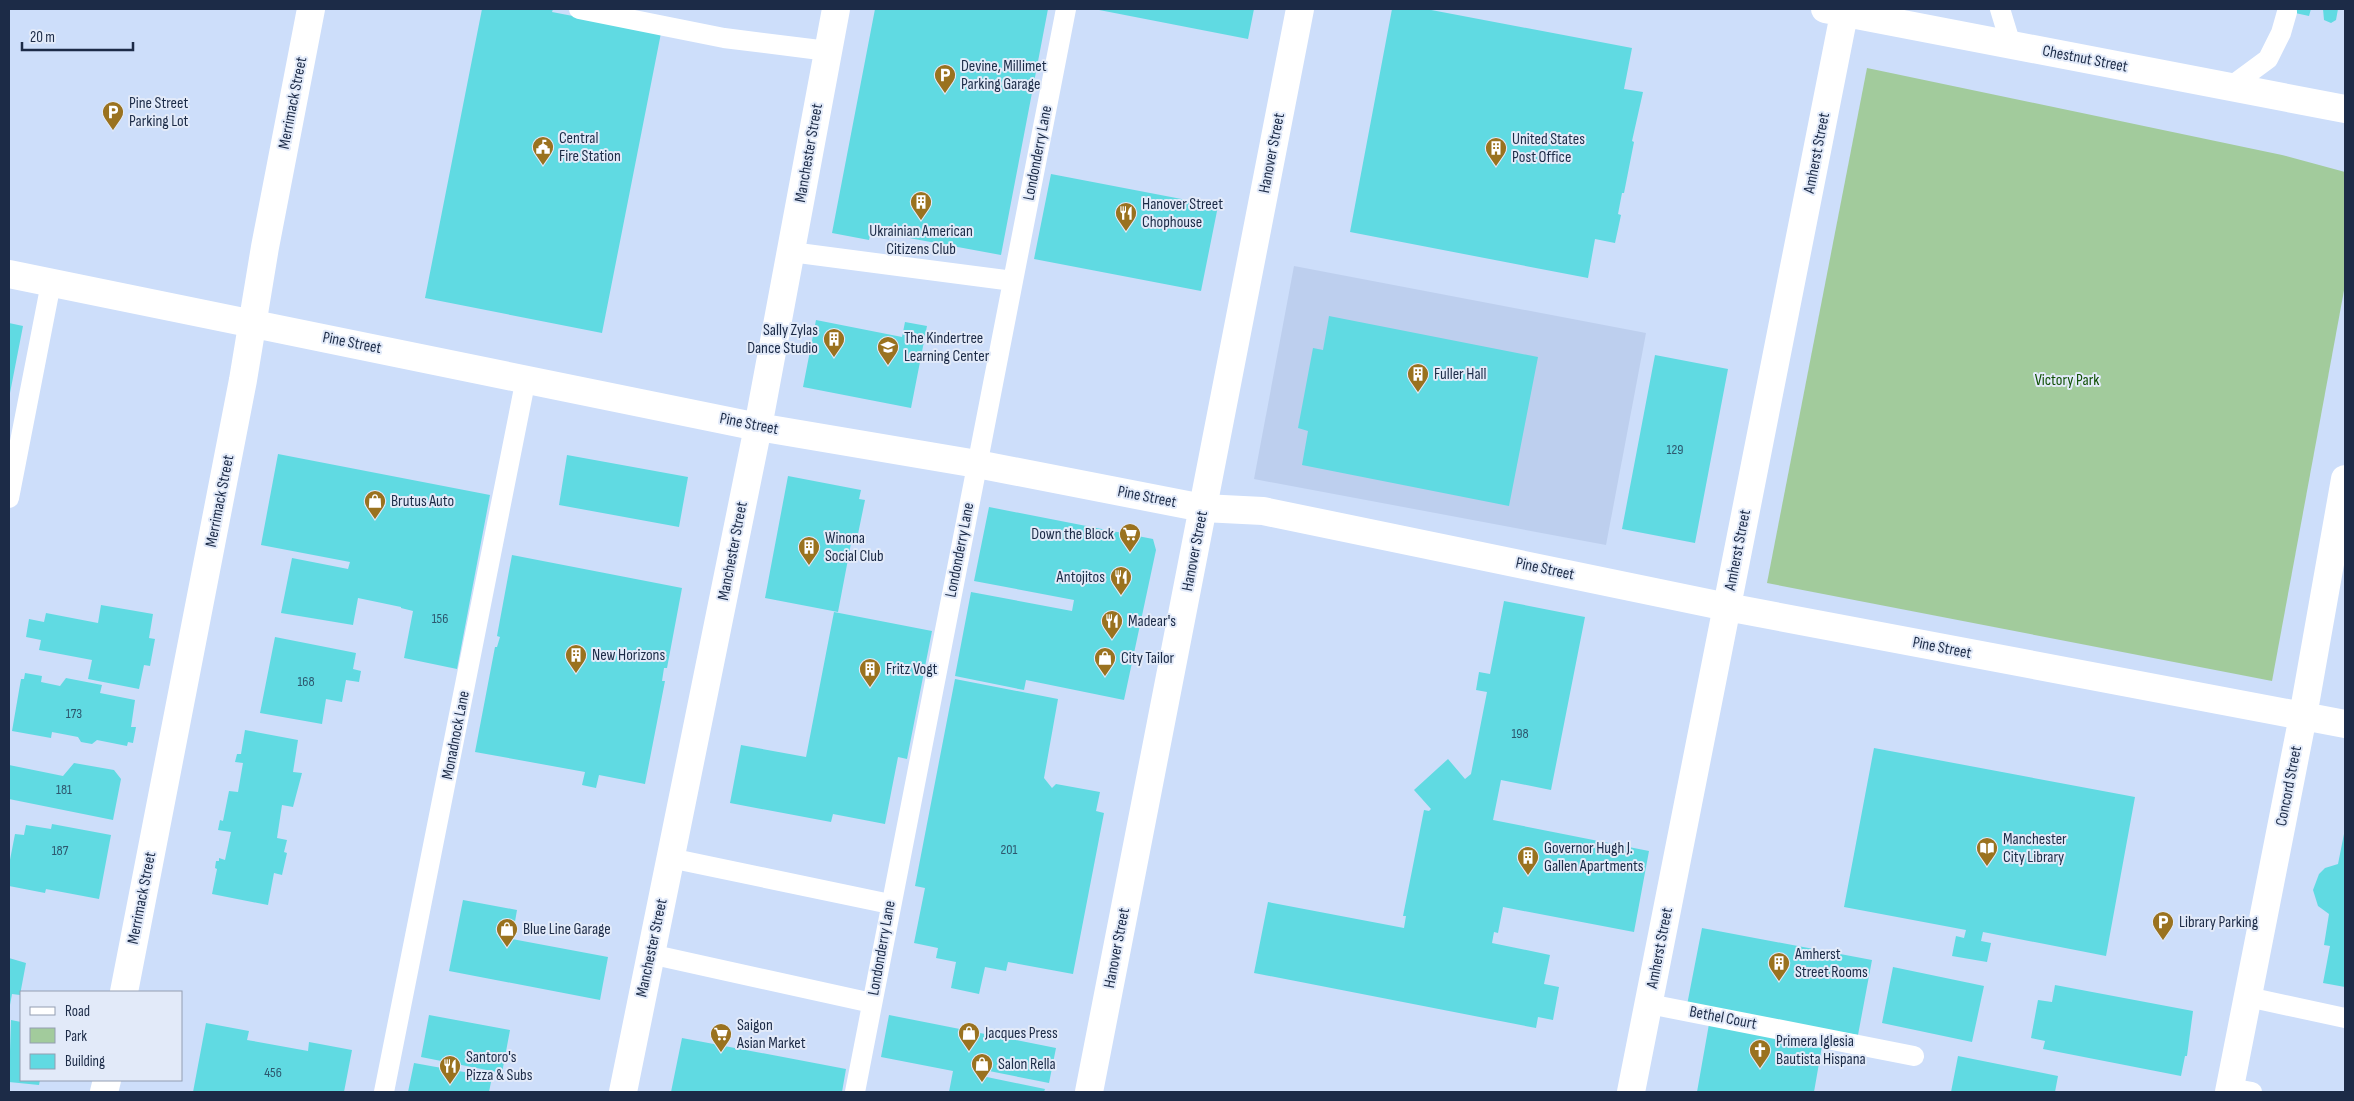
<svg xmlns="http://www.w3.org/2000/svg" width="2354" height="1101" font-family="'Sofia Sans Condensed',sans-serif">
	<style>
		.built { fill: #bdcfee }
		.green { fill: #a2cb9c }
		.building { fill: #60dae2 }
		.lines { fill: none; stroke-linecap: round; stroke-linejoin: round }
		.service { stroke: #fff; stroke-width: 20 }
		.minor { stroke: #fff; stroke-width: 28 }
		.tertiary { stroke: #fff; stroke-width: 28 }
		.labels { text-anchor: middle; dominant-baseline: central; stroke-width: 4; stroke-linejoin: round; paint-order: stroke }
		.number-label { font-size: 14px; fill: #2d576e }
		.street-label { font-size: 16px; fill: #1c2b47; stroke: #e2eaf9 }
		.poi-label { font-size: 16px; fill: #1c2b47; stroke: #e2eaf9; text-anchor: start }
		.park-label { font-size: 16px; fill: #0f4f04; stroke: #e2eaf9 }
	</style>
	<rect width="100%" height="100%" fill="#cddefa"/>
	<!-- built -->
	<path class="built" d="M1294,266L1646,333L1606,545L1254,479Z"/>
	<!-- green -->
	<path class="green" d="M1867,68L2282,155L2345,172V285L2272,681L1767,583Z"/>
	<!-- building -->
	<path class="building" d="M482,9H553L552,12L661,33L602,333L425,298Z
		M875,9H1048L1001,255L871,231L869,240L832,233Z
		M1094,9H1254L1248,39Z
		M1392,9H1426L1632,48L1624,89L1643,92L1632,141L1634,142L1624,193H1622L1618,214L1621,215L1615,243L1595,239L1588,278L1350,232Z
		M2276,9H2311L2309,16Z
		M2323,9H2338L2336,20L2331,23L2324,20Z
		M1051,174L1218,206L1201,291L1034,259Z
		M1329,316L1538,357L1509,506L1302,465L1308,431L1298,428L1313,348L1323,350Z
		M816,320L902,337L905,322L927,326L911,408L803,387Z
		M9,323L23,326L10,393H9Z
		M1655,355L1728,369L1695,543L1622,529Z
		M278,454L490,495L457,669L404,658L413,611L401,608V607L358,598L353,625L281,613L292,558L348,569L350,562L261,545Z
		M567,455L688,477L679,527L559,505Z
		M788,476L861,490L859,499L865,500L858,534L853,533L838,612L765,598Z
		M989,507L1153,539L1156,550L1124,700L1026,680L1024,690L955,676L971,592L1072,611L1074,600L974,581Z
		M512,555L682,588L667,668H664L662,681H665L645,784L599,775L596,788L582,785L585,772L475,752L495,647H497L500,637L497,636Z
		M1504,601L1585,617L1551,790L1501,780L1493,820L1649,851L1634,932L1503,907L1498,933L1494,932L1492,943L1550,955L1544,984L1559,987L1553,1020L1538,1017L1536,1028L1254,973L1268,902L1404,928L1406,916H1403L1424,810L1429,811L1431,809L1414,790L1448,759L1465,779L1471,774L1487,692L1476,690L1479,672L1490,674Z
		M101,605L153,614L149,638L155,639L150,666L144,665L139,689L88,679L92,660L39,650L41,640L26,637L29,619L44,622L46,613L98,623Z
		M834,612L932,631L907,759L898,757L885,824L833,814L831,822L730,803L741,745L806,757Z
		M275,637L356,653L353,669L361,671L359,682L346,680L342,702L326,699L322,724L260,713Z
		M25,673L42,676L41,682L60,686L66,678L102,685L100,693L135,700L131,727H136L133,743L128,742L127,746L97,740L92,744L81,742L78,737L52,732L51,738L12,731L21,679H24Z
		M955,679L1058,699L1044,778L1052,788L1056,784L1100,792L1096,811L1104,813L1073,974L1008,962L1006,971L985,967L979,994L951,988L956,962L936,958L938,948L914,943L925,888L915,886Z
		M245,730L298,740L293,772L302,773L293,807L282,805L277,838L287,840L284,852L287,853L282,875L274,873L268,905L212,894L217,869L215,868L216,861H219V858L225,860L231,832L218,830L220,820L223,821L229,791L238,792L243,763L235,762L237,754H241Z
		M1874,748L2135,797L2106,956L1983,932L1981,941L1991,943L1987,962L1952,956L1956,936L1964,938L1966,930L1844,907Z
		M74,763L114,770L121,779L113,820L9,799V765L63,776Z
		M52,824L111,835L99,899L46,889L45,893L9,886V865L15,834L24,835L26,825L51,829Z
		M2344,834H2345V987L2323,983L2330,946L2324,945L2329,914L2318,906L2313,890L2319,874L2325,868L2338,864Z
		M463,900L517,910L512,939L608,957L600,1000L449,971Z
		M1702,928L1872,960L1858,1035L1687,1005Z
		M9,958L26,963L20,995L12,994L10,1005Z
		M1893,967L1984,986L1972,1042L1882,1023Z
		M2055,985L2193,1011L2187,1056H2185L2181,1076L2043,1049L2045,1041L2031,1038L2038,1000L2052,1002Z
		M429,1015L510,1030L502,1073L421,1057Z
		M889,1015L1056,1048L1049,1083L984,1070L982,1076L1045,1089L1044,1092H949L953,1071L881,1057Z
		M11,1020L21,1022V1080H40L39,1085L9,1082Z
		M206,1023L249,1031L247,1040L308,1051L309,1042L352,1050L344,1092H193Z
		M1709,1024L1822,1046L1814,1092H1697Z
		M682,1038L846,1069L842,1092H671Z
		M1958,1056L2058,1076L2055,1092H1951Z
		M414,1063L492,1077L489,1092H408Z"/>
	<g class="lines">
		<!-- service -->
		<path class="service" d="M579,9L724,38L828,51
			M2000,9L2011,45
			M2230,87L2268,59L2281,33L2287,12
			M791,252L1013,281
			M9,498L51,283
			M670,858L890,904
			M650,954L872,1003
			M2248,997L2345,1018
			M1649,1004L1914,1056
			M2230,1088L2252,1092
			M384,1092L526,378
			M855,1092L1066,9"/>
		<!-- minor -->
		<path class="minor" d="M1825,9L2345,109
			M9,274L758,427L977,464L1203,508L1263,511L1727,607L2345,724
			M124,992L243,380L265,247L311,9
			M104,1092L107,1080
			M623,1092L758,427L836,9
			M1631,1092L1845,9
			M2229,1092L2303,716L2345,479"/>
		<!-- tertiary -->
		<path class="tertiary" d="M1089,1092L1300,9"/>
	</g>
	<!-- icons -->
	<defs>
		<g id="parking-pin" transform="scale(1.125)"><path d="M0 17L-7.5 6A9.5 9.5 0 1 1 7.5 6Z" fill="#9a721f" stroke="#e2eaf9"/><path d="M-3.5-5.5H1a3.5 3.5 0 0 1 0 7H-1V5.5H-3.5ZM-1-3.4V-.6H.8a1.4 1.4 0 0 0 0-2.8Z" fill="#fff"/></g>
		<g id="civic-pin" transform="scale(1.125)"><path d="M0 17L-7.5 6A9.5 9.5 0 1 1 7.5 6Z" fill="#9a721f" stroke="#e2eaf9"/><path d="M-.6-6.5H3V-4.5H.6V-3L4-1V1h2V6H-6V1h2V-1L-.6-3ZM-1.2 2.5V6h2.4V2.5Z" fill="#fff"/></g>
		<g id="building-pin" transform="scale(1.125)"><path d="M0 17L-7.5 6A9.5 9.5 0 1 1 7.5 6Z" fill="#9a721f" stroke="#e2eaf9"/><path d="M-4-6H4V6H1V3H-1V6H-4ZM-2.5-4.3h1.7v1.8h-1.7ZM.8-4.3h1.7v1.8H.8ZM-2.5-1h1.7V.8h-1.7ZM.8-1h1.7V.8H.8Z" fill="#fff"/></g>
		<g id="restaurant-pin" transform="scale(1.125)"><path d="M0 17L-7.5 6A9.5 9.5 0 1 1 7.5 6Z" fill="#9a721f" stroke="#e2eaf9"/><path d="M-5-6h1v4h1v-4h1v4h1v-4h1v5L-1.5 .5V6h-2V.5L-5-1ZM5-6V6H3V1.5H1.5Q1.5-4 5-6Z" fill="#fff"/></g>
		<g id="school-pin" transform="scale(1.125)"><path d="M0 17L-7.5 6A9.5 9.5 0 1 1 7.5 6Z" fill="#9a721f" stroke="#e2eaf9"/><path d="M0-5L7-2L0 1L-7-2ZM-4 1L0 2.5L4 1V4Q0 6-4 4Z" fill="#fff"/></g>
		<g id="shop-pin" transform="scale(1.125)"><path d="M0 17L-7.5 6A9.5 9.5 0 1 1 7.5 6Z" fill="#9a721f" stroke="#e2eaf9"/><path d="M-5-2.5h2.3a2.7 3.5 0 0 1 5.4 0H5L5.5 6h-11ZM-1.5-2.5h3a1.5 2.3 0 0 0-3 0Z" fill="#fff"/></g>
		<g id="supermarket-pin" transform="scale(1.125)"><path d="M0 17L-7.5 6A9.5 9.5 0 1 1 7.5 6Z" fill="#9a721f" stroke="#e2eaf9"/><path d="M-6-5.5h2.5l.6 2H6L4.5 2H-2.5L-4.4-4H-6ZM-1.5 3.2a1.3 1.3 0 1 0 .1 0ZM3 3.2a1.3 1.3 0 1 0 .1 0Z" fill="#fff"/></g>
		<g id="library-pin" transform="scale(1.125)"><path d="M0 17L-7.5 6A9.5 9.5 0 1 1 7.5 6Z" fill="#9a721f" stroke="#e2eaf9"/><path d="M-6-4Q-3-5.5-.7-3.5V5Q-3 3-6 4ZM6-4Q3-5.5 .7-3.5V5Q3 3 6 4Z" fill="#fff"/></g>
		<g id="church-pin" transform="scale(1.125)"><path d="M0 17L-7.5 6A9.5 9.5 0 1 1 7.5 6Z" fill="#9a721f" stroke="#e2eaf9"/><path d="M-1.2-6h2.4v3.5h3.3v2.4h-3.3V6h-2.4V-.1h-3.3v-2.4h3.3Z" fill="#fff"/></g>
	</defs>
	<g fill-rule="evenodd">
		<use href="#parking-pin" x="945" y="75"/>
		<use href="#parking-pin" x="113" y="112"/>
		<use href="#civic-pin" x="543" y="147"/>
		<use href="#building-pin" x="1496" y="148"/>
		<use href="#building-pin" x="921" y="202"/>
		<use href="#restaurant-pin" x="1126" y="213"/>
		<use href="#building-pin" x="834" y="339"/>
		<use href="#school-pin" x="888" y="347"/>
		<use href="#building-pin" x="1418" y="374"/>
		<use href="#shop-pin" x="375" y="501"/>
		<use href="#supermarket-pin" x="1130" y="534"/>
		<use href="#building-pin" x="809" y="547"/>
		<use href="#restaurant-pin" x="1121" y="577"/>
		<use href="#restaurant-pin" x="1112" y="621"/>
		<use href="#building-pin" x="576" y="655"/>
		<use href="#shop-pin" x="1105" y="658"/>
		<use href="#building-pin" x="870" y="669"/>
		<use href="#library-pin" x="1987" y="848"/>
		<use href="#building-pin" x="1528" y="857"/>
		<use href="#parking-pin" x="2163" y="922"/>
		<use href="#shop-pin" x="507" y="929"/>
		<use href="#building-pin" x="1779" y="963"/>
		<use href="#shop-pin" x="969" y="1033"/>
		<use href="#supermarket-pin" x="721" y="1034"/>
		<use href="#church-pin" x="1760" y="1050"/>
		<use href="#shop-pin" x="982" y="1064"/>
		<use href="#restaurant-pin" x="450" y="1066"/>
	</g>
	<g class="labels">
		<!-- number labels -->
		<g class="number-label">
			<text x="1675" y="449">129</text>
			<text x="440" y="618">156</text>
			<text x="306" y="681">168</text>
			<text x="74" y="713">173</text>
			<text x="1520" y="733">198</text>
			<text x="64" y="789">181</text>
			<text x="1009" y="849">201</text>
			<text x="60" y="850">187</text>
			<text x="273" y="1072">456</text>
		</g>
		<!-- street labels -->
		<g class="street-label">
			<text transform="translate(2085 59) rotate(11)">Chestnut Street</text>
			<text transform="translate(293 103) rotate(-79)">Merrimack Street</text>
			<text transform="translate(809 153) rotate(-80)">Manchester Street</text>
			<text transform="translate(1038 153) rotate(-79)">Londonderry Lane</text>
			<text transform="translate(1272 153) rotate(-79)">Hanover Street</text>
			<text transform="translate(1817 153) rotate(-79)">Amherst Street</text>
			<text transform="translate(352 343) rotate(11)">Pine Street</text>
			<text transform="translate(749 424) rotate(11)">Pine Street</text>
			<text transform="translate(1147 497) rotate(11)">Pine Street</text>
			<text transform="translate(220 501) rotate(-79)">Merrimack Street</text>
			<text transform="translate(960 550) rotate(-79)">Londonderry Lane</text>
			<text transform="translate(1738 550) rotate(-79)">Amherst Street</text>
			<text transform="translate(733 551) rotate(-79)">Manchester Street</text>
			<text transform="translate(1195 551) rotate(-79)">Hanover Street</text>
			<text transform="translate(1545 569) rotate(12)">Pine Street</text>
			<text transform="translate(1942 648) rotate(11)">Pine Street</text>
			<text transform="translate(456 735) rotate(-79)">Monadnock Lane</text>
			<text transform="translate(2289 786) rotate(-79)">Concord Street</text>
			<text transform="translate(142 898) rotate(-79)">Merrimack Street</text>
			<text transform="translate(652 948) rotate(-78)">Manchester Street</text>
			<text transform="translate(882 948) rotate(-80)">Londonderry Lane</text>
			<text transform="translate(1117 948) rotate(-79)">Hanover Street</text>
			<text transform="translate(1660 948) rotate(-79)">Amherst Street</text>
			<text transform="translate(1723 1018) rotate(11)">Bethel Court</text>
		</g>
		<!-- poi labels -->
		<g class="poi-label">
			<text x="961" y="66">Devine, Millimet<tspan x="961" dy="18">Parking Garage</tspan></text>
			<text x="129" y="103">Pine Street<tspan x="129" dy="18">Parking Lot</tspan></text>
			<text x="559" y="138">Central<tspan x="559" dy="18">Fire Station</tspan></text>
			<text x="1512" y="139">United States<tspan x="1512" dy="18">Post Office</tspan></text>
			<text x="1142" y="204">Hanover Street<tspan x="1142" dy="18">Chophouse</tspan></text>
			<text x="921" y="231" text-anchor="middle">Ukrainian American<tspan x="921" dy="18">Citizens Club</tspan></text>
			<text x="818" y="330" text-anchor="end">Sally Zylas<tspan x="818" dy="18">Dance Studio</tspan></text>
			<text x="904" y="338">The Kindertree<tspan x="904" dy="18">Learning Center</tspan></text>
			<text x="1434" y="374">Fuller Hall</text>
			<text x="391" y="501">Brutus Auto</text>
			<text x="1114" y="534" text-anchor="end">Down the Block</text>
			<text x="825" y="538">Winona<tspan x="825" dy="18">Social Club</tspan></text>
			<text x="1105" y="577" text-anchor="end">Antojitos</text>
			<text x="1128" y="621">Madear's</text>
			<text x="592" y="655">New Horizons</text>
			<text x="1121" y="658">City Tailor</text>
			<text x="886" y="669">Fritz Vogt</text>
			<text x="2003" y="839">Manchester<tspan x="2003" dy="18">City Library</tspan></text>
			<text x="1544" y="848">Governor Hugh J.<tspan x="1544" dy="18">Gallen Apartments</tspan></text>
			<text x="2179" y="922">Library Parking</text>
			<text x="523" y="929">Blue Line Garage</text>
			<text x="1795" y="954">Amherst<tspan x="1795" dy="18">Street Rooms</tspan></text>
			<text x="737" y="1025">Saigon<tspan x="737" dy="18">Asian Market</tspan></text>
			<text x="985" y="1033">Jacques Press</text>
			<text x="1776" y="1041">Primera Iglesia<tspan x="1776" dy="18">Bautista Hispana</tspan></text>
			<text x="466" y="1057">Santoro's<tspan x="466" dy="18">Pizza &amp; Subs</tspan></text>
			<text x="998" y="1064">Salon Rella</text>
		</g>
		<!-- park labels -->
		<g class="park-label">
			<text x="2067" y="380">Victory Park</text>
		</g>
	</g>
	<!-- border -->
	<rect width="2354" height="1101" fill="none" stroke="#1c2b47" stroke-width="20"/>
	<!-- legend -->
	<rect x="20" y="991" width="162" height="90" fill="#e2eaf9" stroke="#939eb2"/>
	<rect x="30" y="1007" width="25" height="8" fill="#ffffff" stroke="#939eb2"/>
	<text x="65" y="1016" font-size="15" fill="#1c2b47">Road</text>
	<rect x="30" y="1028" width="25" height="15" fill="#a2cb9c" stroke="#939eb2"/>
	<text x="65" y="1041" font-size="15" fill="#1c2b47">Park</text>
	<rect x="30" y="1054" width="25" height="15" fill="#60dae2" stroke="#939eb2"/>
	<text x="65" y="1066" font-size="15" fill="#1c2b47">Building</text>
	<!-- scale -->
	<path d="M22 42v8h111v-8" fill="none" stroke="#1c2b47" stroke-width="2.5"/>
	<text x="30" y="42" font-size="15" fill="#1c2b47" stroke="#e2eaf9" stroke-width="4" paint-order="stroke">20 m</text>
</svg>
